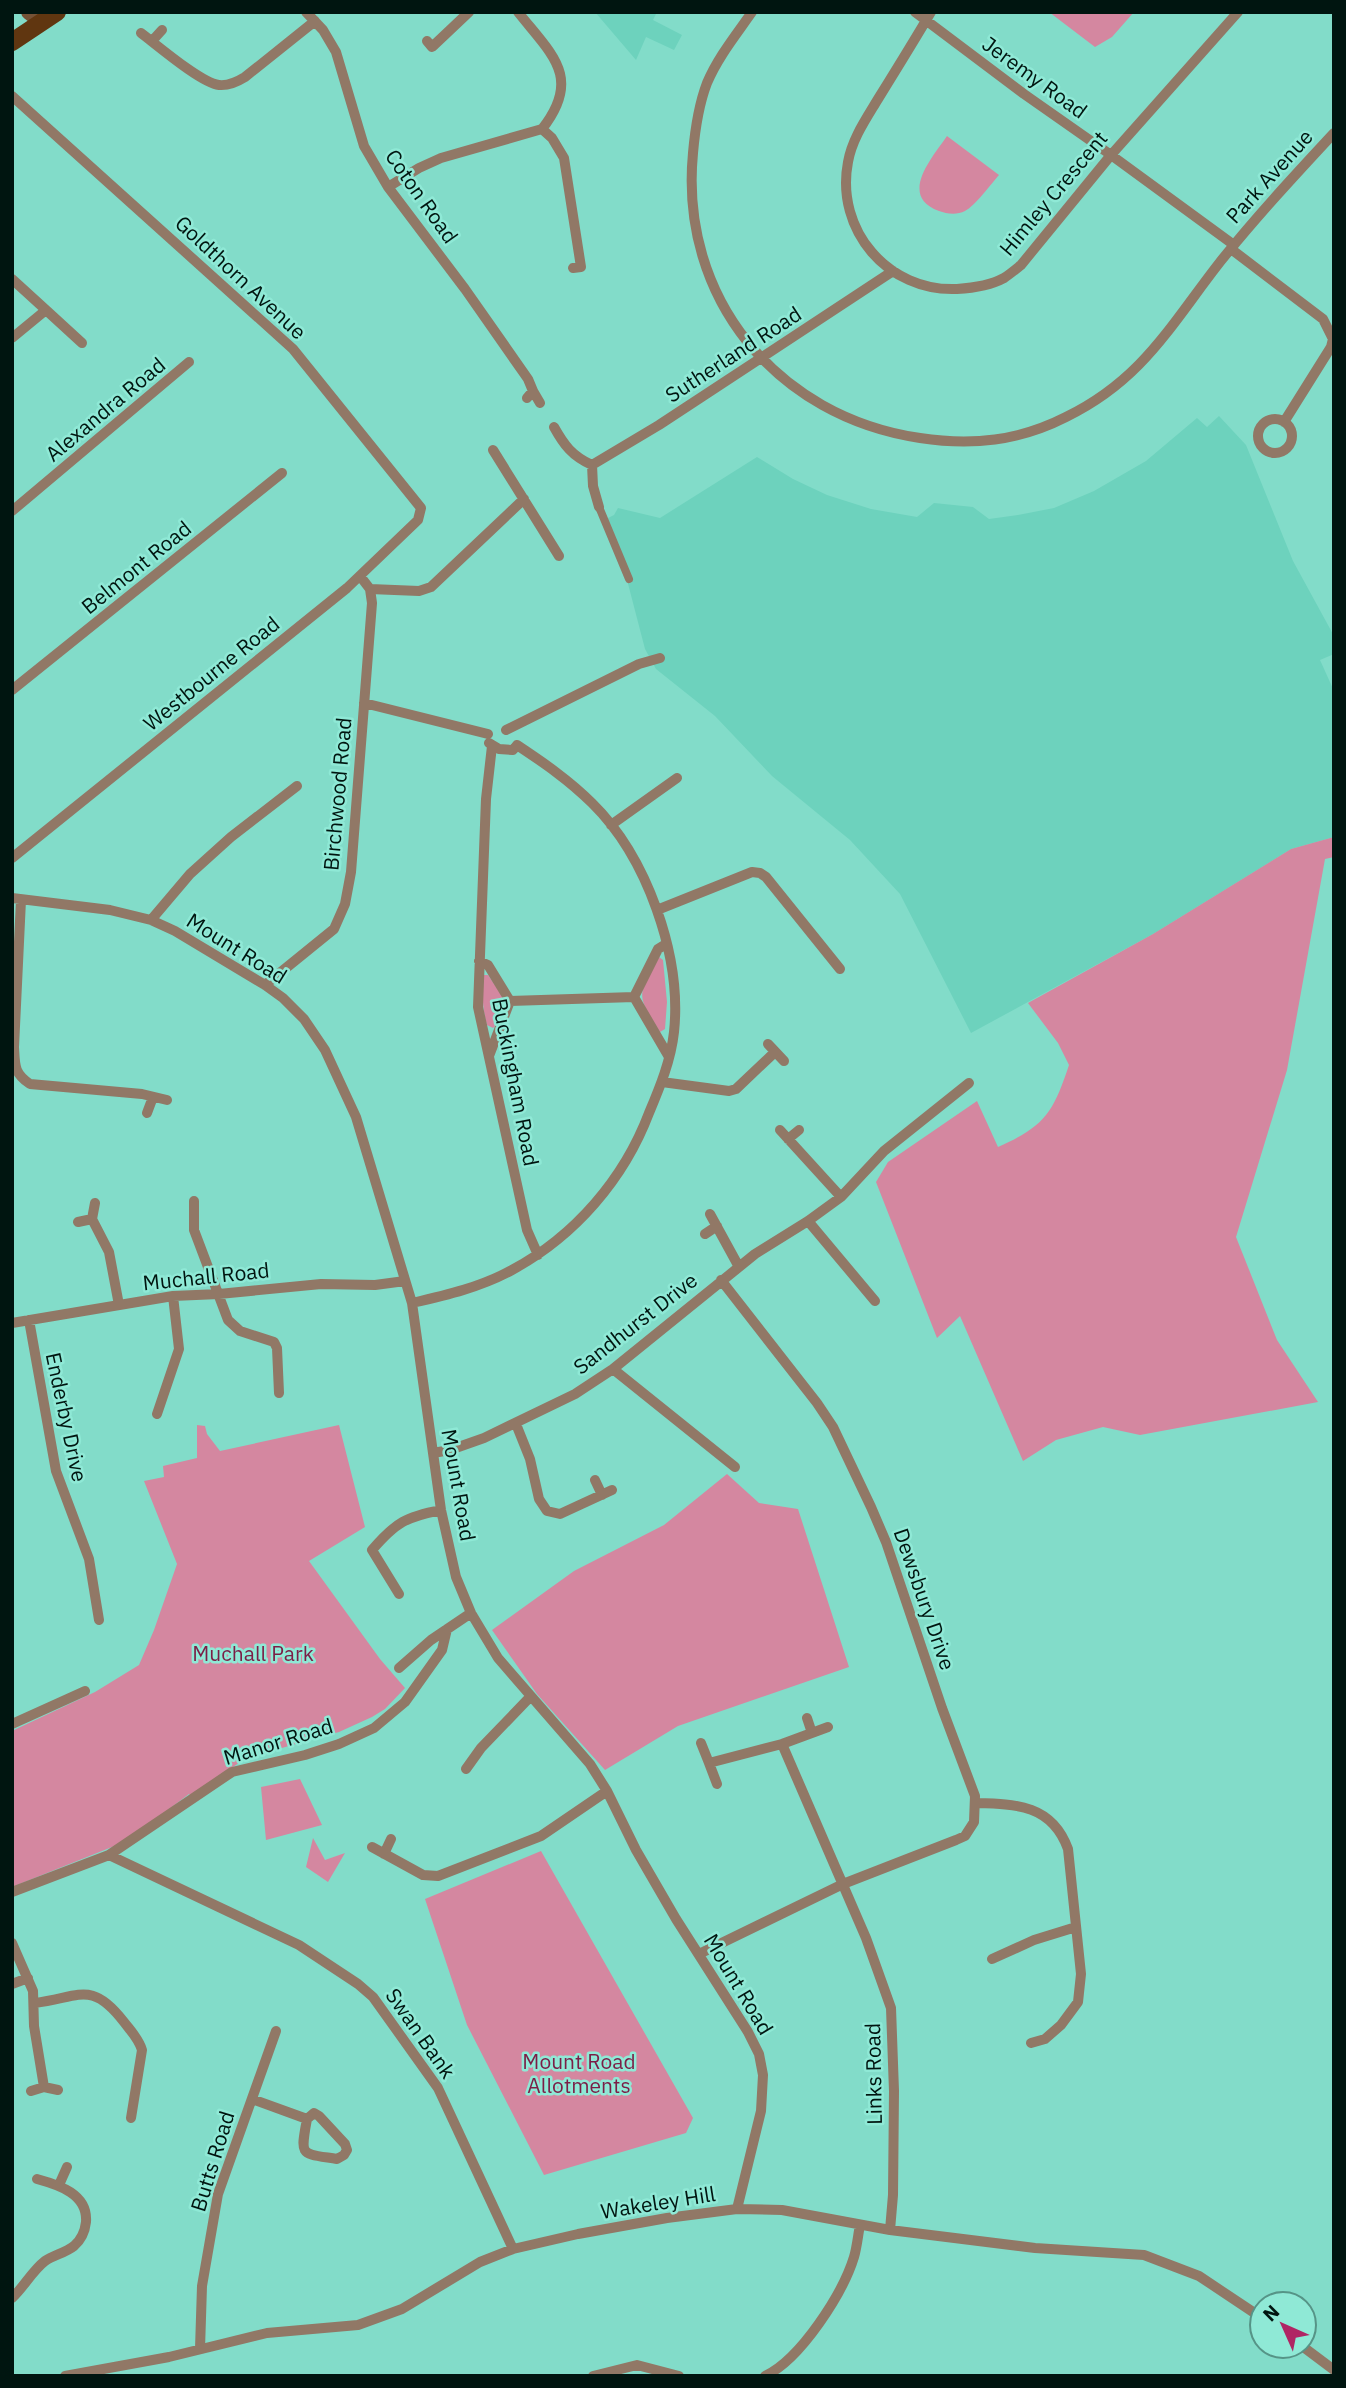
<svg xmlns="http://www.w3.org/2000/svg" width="1346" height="2388" font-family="'IBM Plex Sans',sans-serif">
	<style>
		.built { fill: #6dd2bd }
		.green { fill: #d487a0 }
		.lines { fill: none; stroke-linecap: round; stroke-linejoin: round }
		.pedestrian { stroke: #917866; stroke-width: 8 }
		.minor { stroke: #917866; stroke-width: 10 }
		.secondary { stroke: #755236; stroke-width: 16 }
		.primary { stroke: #603610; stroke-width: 18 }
		.labels { text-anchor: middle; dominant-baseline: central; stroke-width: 5; stroke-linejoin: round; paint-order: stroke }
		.street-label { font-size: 21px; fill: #001510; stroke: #8fe9d6 }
		.park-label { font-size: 21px; fill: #7b1e46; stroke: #8fe9d6 }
	</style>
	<rect width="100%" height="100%" fill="#82dcc9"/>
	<!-- built -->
	<path class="built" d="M595,12H657L653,20L682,35L674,50L646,37L636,60Z
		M1219,416L1246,445L1293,561L1334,636V654L1320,660L1334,691V837L1291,849L1153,934L971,1033L900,894L850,840L772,776L715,716L656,669L645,649L626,576L606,519L614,515L618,508L660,518L757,457L793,479L827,495L871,509L917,517L934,503L973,507L989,519L1018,515L1054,508L1094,491L1146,461L1197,418L1207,427Z"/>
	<!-- green -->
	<path class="green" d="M1049,12H1134L1112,37L1095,47Z
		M947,136L999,175C991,184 975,206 965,211C957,215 947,214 939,211C898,196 932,158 947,136Z
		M1334,837V857L1325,859L1287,1070L1236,1237L1277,1340L1318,1402L1140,1435L1103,1427L1056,1440L1023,1461L960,1316L937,1338L876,1182L888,1162L977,1101L998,1147C1045,1126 1053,1113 1069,1065L1058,1043L1028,1003L1153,934L1291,849Z
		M659,957L663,960L667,1002L665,1029L660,1032C635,992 638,998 659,957Z
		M484,975H488L503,997L498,1023L493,1028L487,1025C482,1008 482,993 484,975Z
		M197,1425L205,1426L207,1434L220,1451L339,1425L365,1527L309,1561L380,1659L405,1688L385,1709L372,1717L339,1732L246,1758L191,1796L189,1794L127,1841L12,1887V1731L95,1692L139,1665L154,1630L177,1564L144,1481L164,1477L163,1466L197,1458Z
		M727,1474L759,1503L798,1509L849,1667L678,1726L605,1770L537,1694L492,1630L574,1571L664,1525Z
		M300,1779L322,1825L266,1840L261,1787Z
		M313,1838L325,1860L345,1853L328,1882L306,1867Z
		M541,1851L693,2118L686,2133L544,2175L467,2025L425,1899Z"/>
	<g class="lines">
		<!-- pedestrian -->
		<path class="pedestrian" d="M599,507L629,579"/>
		<!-- minor -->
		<path class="minor" d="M306,12L323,30L336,52L364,146L388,187L465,289L528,379L533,391
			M518,12C551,54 583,77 542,129L552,138L564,158L581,267L573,268
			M752,12C736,35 718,57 707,83C699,104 695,130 693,153C679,298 777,417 920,438C972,446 1019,441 1066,417C1142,380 1170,326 1220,262C1256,217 1295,175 1334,133
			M915,12L1024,94L1111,155L1234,245
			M931,12C914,41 896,70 878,99C866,119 852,139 848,162C835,230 888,292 957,289C973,288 991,285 1004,278C1010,274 1016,269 1021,265L1111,155L1238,12
			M141,33C157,45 201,83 219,85C229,86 237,82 245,77L315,21
			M152,41L162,30
			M427,41L432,47L469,12
			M12,96L293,349L421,508L418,520L347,588L12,858
			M388,187L419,168L441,158L542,129
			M1231,249L1323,319L1333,339L1331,347L1284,422
			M12,279L46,310L12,338
			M46,310L82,343
			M527,398L533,391L540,403
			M1258 436a17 17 0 1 1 34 0a17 17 0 1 1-34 0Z
			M554,427C564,445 572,456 592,465L659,425L893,271
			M493,450L559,556
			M592,465L593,486L599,507
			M12,511L189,362
			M370,589L419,591L431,587L524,499
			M12,690L282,473
			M364,703L488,734
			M506,730L639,664L660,658
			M489,743L499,749L513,750L517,745
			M492,746L486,799L478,1007L527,1230L538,1255
			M611,825L677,778
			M12,898L110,910L151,920L175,931L265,985L283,998L304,1019L325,1050L356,1117L412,1303L441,1510L456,1577L471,1613L498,1658L590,1764L607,1791L636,1850L676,1919L748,2032L759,2054L763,2075L761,2111L737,2209
			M21,900L14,1047C15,1066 14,1073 30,1084L142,1094L167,1100
			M657,910L752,872L760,873L766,877L840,969
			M151,920L190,874L231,837L297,786
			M666,944L658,949L634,997L669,1057
			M479,961L488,965L510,1001L489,1056
			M265,985L334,929L345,904L351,872L372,603L370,589L360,576
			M510,1001L634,997
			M768,1044L784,1061
			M662,1082L729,1091L736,1089L775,1052
			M147,1113L153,1097
			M780,1130L841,1197
			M788,1139L799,1130
			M194,1201V1230L228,1320L240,1331L274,1342L277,1348L279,1393
			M92,1219L109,1252L119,1305
			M808,1221L875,1301
			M78,1222L92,1219L95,1203
			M705,1234L717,1226
			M739,1267L755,1254L808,1221L841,1197L884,1151L969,1083
			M412,1303C447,1295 481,1287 512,1270C575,1236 624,1179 649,1113C660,1087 671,1060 674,1032C682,956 647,857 592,803C569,780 544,763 517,745
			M29,1320L56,1471L89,1559L99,1620
			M12,1323L173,1296L219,1294L321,1284L375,1285L405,1281
			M613,1369L735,1467
			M157,1414L179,1349L173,1296
			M516,1424L530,1459L539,1499L547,1511L560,1514L612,1490
			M433,1453L450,1450L484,1438L575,1394L613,1369L739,1267L710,1214
			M595,1480L602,1495
			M399,1594L372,1550C396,1522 406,1517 441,1510
			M399,1668L431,1640L471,1613
			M807,1718L812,1733
			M12,1724L85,1691
			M701,1743L709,1763L782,1744L828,1727
			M782,1744L866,1938L891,2008L894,2091L893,2195L890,2230
			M709,1763L717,1784
			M466,1769L481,1748L531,1696
			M976,1803C1017,1804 1052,1805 1068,1849L1081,1974L1078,2002L1061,2025L1045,2039L1031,2043
			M372,1847L423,1875L438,1876L541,1836L607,1791
			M384,1854L391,1839
			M109,1855L299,1945L358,1984L373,1997L438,2088L513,2249
			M12,1892L109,1855L232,1772L305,1755L339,1744L374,1728L405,1702L442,1650L447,1629
			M12,1943L33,1991L34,2026L44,2087
			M699,1954L843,1884L956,1840L965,1836L974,1822L975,1796L942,1708L886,1542L871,1507L833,1427L817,1403L721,1280
			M992,1959L1034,1940L1076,1927
			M12,1984L28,1978
			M35,2003C79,1998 91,1979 124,2022C130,2030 139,2039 142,2050L131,2118
			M31,2091L44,2087L58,2090
			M252,2099L307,2119L314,2113L319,2116L345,2144L347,2150L344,2155L337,2159C300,2153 300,2157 307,2119
			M59,2185L67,2167
			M12,2298C24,2287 32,2271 45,2261C54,2255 65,2253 74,2246C81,2240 85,2231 86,2222C88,2194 59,2185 37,2179
			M1302,2346L1334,2370
			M200,2349L202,2286L218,2194L276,2031
			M65,2376L169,2357L267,2333L358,2325L402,2309L480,2262L513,2249L578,2234L667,2218L737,2209L782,2210L890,2230L1035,2248L1144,2255L1199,2276L1262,2318
			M593,2376L637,2365L679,2376
			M765,2376C801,2359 843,2293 854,2257C857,2247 858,2235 860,2225"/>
		<!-- secondary -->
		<path class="secondary" d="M29,12L42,22"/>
		<!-- primary -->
		<path class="primary" d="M12,42L57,12"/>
	</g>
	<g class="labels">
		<!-- street labels -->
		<g class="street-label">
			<text transform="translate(1035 77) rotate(36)">Jeremy Road</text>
			<text transform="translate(1269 176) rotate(-48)">Park Avenue</text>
			<text transform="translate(1053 193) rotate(-50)">Himley Crescent</text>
			<text transform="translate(422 196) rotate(55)">Coton Road</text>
			<text transform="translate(241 277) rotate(43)">Goldthorn Avenue</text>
			<text transform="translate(733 354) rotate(-33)">Sutherland Road</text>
			<text transform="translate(105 409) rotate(-40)">Alexandra Road</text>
			<text transform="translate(136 567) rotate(-39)">Belmont Road</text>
			<text transform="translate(211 673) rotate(-39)">Westbourne Road</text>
			<text transform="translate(337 794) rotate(-85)">Birchwood Road</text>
			<text transform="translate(237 948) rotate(32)">Mount Road</text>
			<text transform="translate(516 1082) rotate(79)">Buckingham Road</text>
			<text transform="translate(206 1276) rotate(-6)">Muchall Road</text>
			<text transform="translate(635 1323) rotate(-38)">Sandhurst Drive</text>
			<text transform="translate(67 1417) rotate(78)">Enderby Drive</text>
			<text transform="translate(459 1485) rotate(80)">Mount Road</text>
			<text transform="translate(925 1599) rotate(71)">Dewsbury Drive</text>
			<text transform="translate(278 1741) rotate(-17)">Manor Road</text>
			<text transform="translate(739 1984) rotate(59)">Mount Road</text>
			<text transform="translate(421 2033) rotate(55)">Swan Bank</text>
			<text transform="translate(873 2074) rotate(-91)">Links Road</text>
			<text transform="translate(212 2161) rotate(-73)">Butts Road</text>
			<text transform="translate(658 2202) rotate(-9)">Wakeley Hill</text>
		</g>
		<!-- park labels -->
		<g class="park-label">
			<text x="253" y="1653">Muchall Park</text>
			<text x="579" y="2061">Mount Road<tspan x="579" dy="24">Allotments</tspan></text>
		</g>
	</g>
	<!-- border -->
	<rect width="1346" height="2388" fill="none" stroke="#001510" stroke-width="28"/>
	<!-- north arrow -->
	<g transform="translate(1283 2325) rotate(315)"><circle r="33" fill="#8fe9d6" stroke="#569487" stroke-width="2"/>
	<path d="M0-5L12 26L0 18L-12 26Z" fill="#b02564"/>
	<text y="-10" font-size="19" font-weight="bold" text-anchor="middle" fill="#001510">N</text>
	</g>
</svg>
